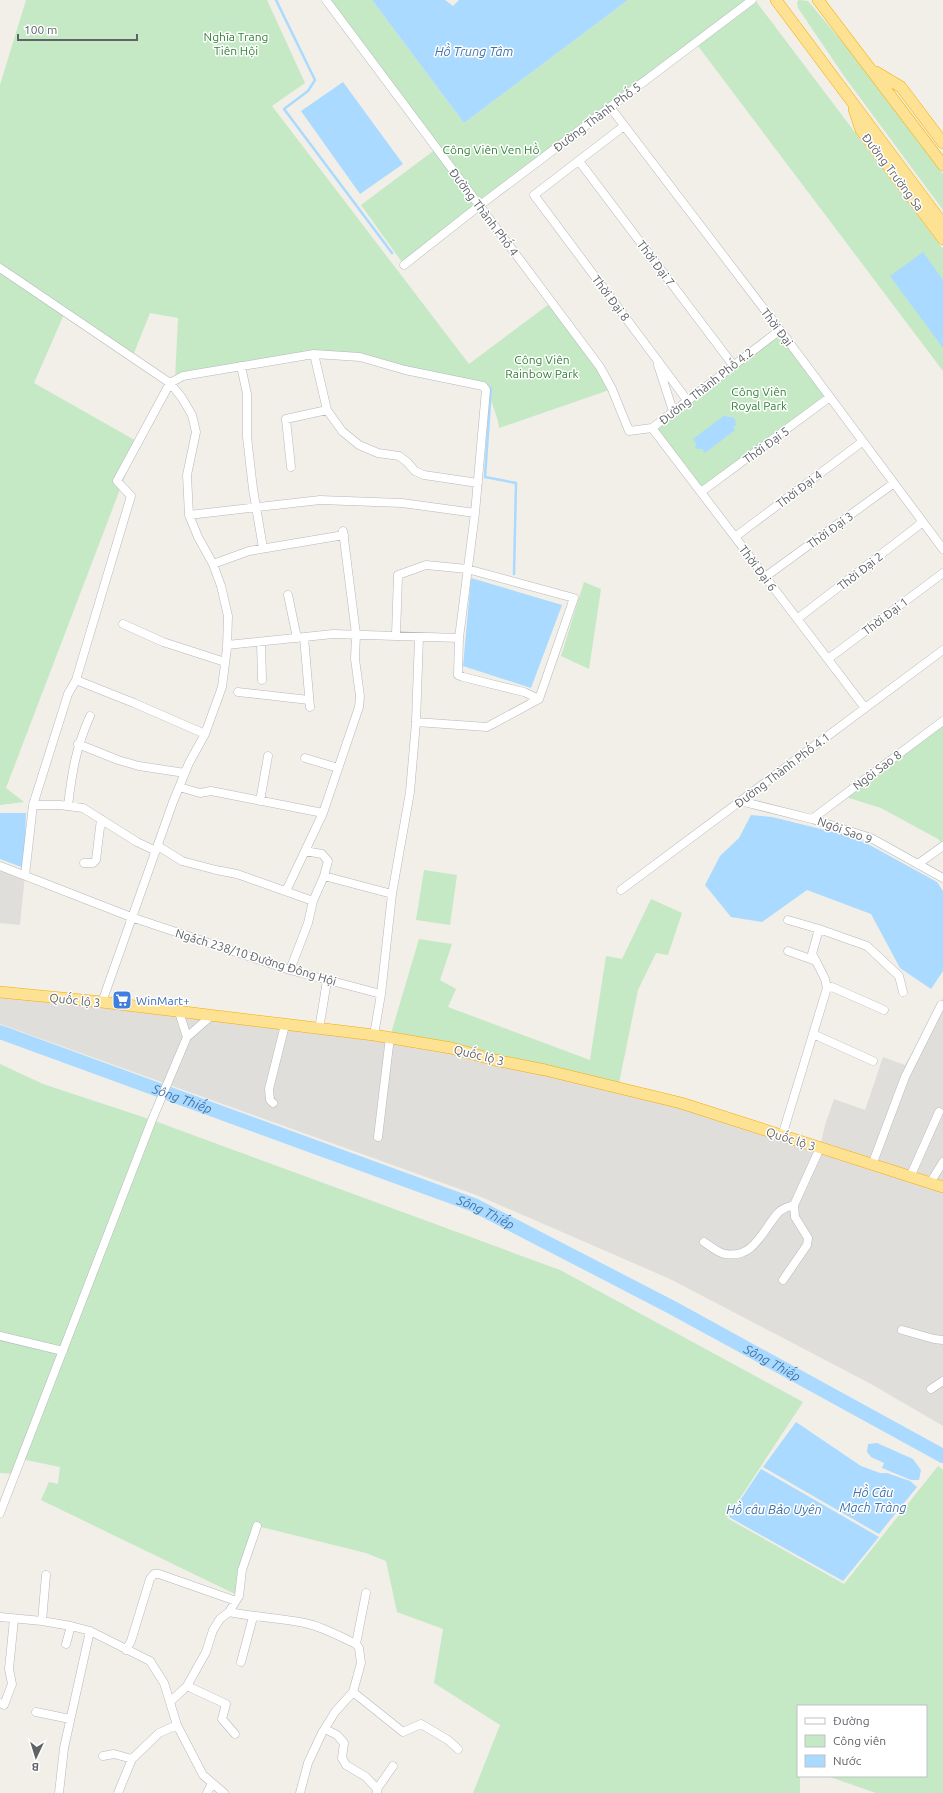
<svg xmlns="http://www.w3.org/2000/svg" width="943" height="1793" font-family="Ubuntu,sans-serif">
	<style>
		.industrial { fill: #e0deda }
		.green { fill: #c5e8c5 }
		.water { fill: #aadaff }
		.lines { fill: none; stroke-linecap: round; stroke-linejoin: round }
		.stream { stroke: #aadaff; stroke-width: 2.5 }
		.river { stroke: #aadaff; stroke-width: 14 }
		.minor-casing { stroke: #b5b8bc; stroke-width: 9 }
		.highway-casing { stroke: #f9ab00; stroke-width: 12 }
		.minor { stroke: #fff; stroke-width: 8 }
		.highway { stroke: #fde293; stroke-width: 11 }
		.labels { text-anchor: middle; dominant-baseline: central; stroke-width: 3; stroke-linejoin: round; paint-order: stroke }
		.park-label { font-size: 12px; fill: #348238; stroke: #fff }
		.street-label { font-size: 12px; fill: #5f6368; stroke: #fff }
		.shop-label { font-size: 12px; fill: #366cbe; stroke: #fff; text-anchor: start }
		.water-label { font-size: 13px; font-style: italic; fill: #4174aa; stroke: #fff }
	</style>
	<rect width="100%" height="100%" fill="#f1efe8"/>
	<!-- industrial -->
	<path class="industrial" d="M0,866L25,875L20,925L0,923Z
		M0,993L374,1035L681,1103L820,1147L825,1125L834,1099L865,1110L883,1057L905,1065L943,998V1426L871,1384L670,1279L479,1196L0,1024Z"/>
	<!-- green -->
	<path class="green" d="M26,0H267L305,83L272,106L469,364L552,302L612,389L499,428L498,421L487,388L360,357L314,354L175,380L178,318L150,313L132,358L65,312L34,383L138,442L6,788L24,802L0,805V85Z
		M326,0H372L464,123L628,0H755L943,249V371L695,42L404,265L361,205L436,149Z
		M799,0L808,1L861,64L943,174V210L844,76L798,8L797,2Z
		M780,330L830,397L701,492L652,428Z
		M584,582L601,589L589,669L561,656Z
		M943,721V844L938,839L881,808L843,796Z
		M424,870L457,875L450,925L416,920Z
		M651,899L682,913L668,955L656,953L638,990L618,1088L390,1037L419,939L452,944L440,980L456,989L448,1007L590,1060L606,956L622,959Z
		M0,1064L43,1084L152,1120L560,1270L803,1402L727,1518L844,1584L938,1466L943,1470V1793H876L827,1776H926V1706H798V1776H800V1793H473L500,1725L434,1683L443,1629L397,1612L386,1561L366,1553L257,1526L239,1596L41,1500L49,1482L58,1484L60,1467L21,1459L15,1474L0,1473Z"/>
	<!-- water -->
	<path class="water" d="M372,0H445L453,6L459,0H628L464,123Z
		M343,82L403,164L360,194L301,111Z
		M923,252L943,280V348L890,276Z
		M725,415L727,417H732L735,419L736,425L733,427L735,430L705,453L702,449H697L695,447L696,443L693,439Z
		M471,578L562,605L531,688L463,666Z
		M0,813H26L24,868L0,859Z
		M751,815L772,817L845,835L866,843L937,882L943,891V971L931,989L900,968L871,914L807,890L762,922L731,917L705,885L720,856L739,838Z
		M796,1422L861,1466L880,1473H887L910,1481L917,1487L879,1534L763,1467Z
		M877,1443L913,1459L921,1470L919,1480H911L882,1468L884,1463L871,1457L867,1452L868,1444Z
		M761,1469L879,1537L843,1581L729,1517Z"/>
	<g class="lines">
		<!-- stream -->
		<path class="stream" d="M276,0L315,80L308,91L284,109L392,253
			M491,388L485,477L516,483L514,574"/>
		<!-- river -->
		<path class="river" id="s1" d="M0,1032L474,1205L673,1308L943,1456"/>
		<!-- minor casing -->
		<g class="minor-casing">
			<path id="minor" d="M326,0L600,367L612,389L629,431L652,428L780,330
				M610,107L780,330L943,549
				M624,126L534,195L687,400
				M579,161L733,365
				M404,265L479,206L752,0
				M0,268L170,383L182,398L192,415L196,432L187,475L189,515L198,537L213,564L221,586L228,616L227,648L222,687L205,734L189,763L173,802L102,1002
				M314,354L360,357L405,370L483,386L486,390L475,513L459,638
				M658,365L673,411
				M241,366L247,394V437L253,489L263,548
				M652,428L865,708
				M291,467L286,419L327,410
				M701,492L830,397
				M189,515L320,500L402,503L475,513
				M735,537L862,442
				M213,564L249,551L344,535
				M765,577L894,483
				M288,595L297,638
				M797,619L923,522
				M123,624L163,642L225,662
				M396,635L398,575L426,565L467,569L574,598L539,699L487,727L416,722
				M304,637L310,707
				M261,642L262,680
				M227,645L333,634L459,638L458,675L463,677L524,692L539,699
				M828,659L943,573
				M76,680L134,703L205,734
				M238,692L309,700
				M78,744L118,760L139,766L185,773
				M305,758L338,768
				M179,787L200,793L211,791L323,813
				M260,801L268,756
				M740,801L812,819L871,838L943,878
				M33,805H60L83,808L137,842L156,851
				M68,806C72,771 76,748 90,716
				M812,819L943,721
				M158,846L182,861L216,870L237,874L313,901
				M84,863H93L96,860L101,819
				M918,864L943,846
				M0,866L131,917L290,970L381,994
				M25,875L33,805L68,694L76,680L131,496L117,481L170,383L183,376L314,354L327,410L342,431L359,445L378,453L399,456L407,462L415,471L424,475L478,483
				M324,876L392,894
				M621,890L943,650
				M286,891L323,813L359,707L360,696L355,659L356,634L343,531
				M788,920L819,929
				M816,961L812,954L819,929L867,946L899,976L903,992
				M290,970L308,923L313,901L324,876L328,861L322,854L305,851
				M827,988L832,987L884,1010
				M179,1012L187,1037
				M319,1029L327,981
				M813,1034L873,1061
				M374,1035L381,994L392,894L410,792L416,722L419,637
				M273,1103L270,1100L269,1089L285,1025
				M782,1136L827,988L825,979L816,961L788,951
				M378,1137L390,1037
				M872,1165L905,1077L941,1005L943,1006
				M910,1177L939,1112
				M930,1183L943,1162
				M704,1242C710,1246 718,1253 725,1254C754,1259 762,1231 778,1213C782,1208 788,1207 794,1205
				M783,1280L807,1245L808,1238L795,1217L794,1205L820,1148
				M902,1330L934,1339L943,1340
				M0,1336L63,1351
				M931,1389L943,1381
				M0,1513L152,1120L187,1037L211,1016
				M229,1612C254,1617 280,1618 305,1623C323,1627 339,1636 356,1644L359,1648L361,1663L353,1692L335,1712L322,1733L308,1763L300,1793
				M0,1617L42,1621L71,1626L90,1631L150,1661L164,1683L177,1725L203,1775L224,1793
				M42,1621L46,1575
				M66,1644L71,1626
				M356,1644L366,1593
				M126,1650L131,1641L150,1579L154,1574H159L236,1601
				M241,1662L253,1617
				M187,1686L226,1704L222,1719L235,1734
				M353,1692L403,1732L421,1724L448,1740L458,1749
				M170,1702L187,1686L206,1652L213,1630L220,1619L229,1612L239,1596L242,1570L257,1526
				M0,1703L4,1705L12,1684L9,1669L14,1619
				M36,1712L70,1719
				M325,1729L337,1735L344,1743L342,1758L346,1765L366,1777L377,1789V1793
				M103,1756L114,1754L132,1759
				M377,1789L393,1766
				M59,1793L64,1748L90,1631
				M118,1793L132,1759L159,1733L177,1725
				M207,1793L212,1783"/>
		</g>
		<!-- highway casing -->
		<g class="highway-casing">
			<path id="highway" d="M776,0L943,224
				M818,0L943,165
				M876,72L901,87L943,143
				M854,109L861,130L943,239
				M0,992L102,1002L374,1035L451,1048L495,1060L545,1070L681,1103L943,1187"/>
		</g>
		<!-- minor -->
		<use href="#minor" class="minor"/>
		<!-- highway -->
		<use href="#highway" class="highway"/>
	</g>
	<!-- icons -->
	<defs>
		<g id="supermarket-square" transform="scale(1)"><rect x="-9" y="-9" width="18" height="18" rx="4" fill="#3f7fe0" stroke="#fff"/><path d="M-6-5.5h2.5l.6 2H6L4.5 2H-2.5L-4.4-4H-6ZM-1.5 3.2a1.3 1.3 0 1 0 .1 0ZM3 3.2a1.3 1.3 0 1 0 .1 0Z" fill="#fff"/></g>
	</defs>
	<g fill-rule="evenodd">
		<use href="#supermarket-square" x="122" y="1000"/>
	</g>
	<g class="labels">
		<!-- park labels -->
		<g class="park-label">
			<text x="236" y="36">Nghĩa Trang<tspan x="236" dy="14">Tiên Hội</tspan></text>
			<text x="491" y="149">Công Viên Ven Hồ</text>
			<text x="542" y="359">Công Viên<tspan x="542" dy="14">Rainbow Park</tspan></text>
			<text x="759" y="391">Công Viên<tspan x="759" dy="14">Royal Park</tspan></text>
		</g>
		<!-- street labels -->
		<g class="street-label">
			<text transform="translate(597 117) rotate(-37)">Đường Thành Phố 5</text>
			<text transform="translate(893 172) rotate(53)">Đường Trường Sa</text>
			<text transform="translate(484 212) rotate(53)">Đường Thành Phố 4</text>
			<text transform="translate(656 263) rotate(53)">Thời Đại 7</text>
			<text transform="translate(611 298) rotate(53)">Thời Đại 8</text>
			<text transform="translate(777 327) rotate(53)">Thời Đại</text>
			<text transform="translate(706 386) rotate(-38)">Đường Thành Phố 4.2</text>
			<text transform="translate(766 445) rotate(-36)">Thời Đại 5</text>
			<text transform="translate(799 489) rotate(-37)">Thời Đại 4</text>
			<text transform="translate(830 530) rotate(-36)">Thời Đại 3</text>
			<text transform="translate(758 568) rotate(53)">Thời Đại 6</text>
			<text transform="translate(860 571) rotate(-38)">Thời Đại 2</text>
			<text transform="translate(885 616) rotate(-37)">Thời Đại 1</text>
			<text transform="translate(782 770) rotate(-37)">Đường Thành Phố 4.1</text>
			<text transform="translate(877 770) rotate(-37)">Ngôi Sao 8</text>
			<text transform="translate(845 830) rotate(20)">Ngôi Sao 9</text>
			<text transform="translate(256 957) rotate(17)">Ngách 238/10 Đường Đông Hội</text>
			<text transform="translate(75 1000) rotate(6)">Quốc lộ 3</text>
			<text transform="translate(479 1055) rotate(14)">Quốc lộ 3</text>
			<text transform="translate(791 1139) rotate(18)">Quốc lộ 3</text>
		</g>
		<!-- shop labels -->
		<g class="shop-label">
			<text x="136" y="1000">WinMart+</text>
		</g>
		<!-- water labels -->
		<g class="water-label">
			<text x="474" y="51">Hồ Trung Tâm</text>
			<text stroke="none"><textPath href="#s1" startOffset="194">Sông Thiếp</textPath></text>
			<text stroke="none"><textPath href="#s1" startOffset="518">Sông Thiếp</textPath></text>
			<text stroke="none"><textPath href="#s1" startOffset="842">Sông Thiếp</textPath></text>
			<text x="873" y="1492">Hồ Câu<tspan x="873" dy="15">Mạch Tràng</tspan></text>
			<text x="774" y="1509">Hồ câu Bảo Uyên</text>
		</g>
	</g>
	<!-- legend -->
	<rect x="797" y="1705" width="130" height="72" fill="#ffffff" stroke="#bfc1c3"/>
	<rect x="805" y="1718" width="20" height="6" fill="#ffffff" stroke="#bfc1c3"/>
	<text x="833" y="1725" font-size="12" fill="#5f6368">Đường</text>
	<rect x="805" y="1735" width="20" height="12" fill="#c5e8c5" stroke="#bfc1c3"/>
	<text x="833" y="1745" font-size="12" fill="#5f6368">Công viên</text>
	<rect x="805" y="1755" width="20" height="12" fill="#aadaff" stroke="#bfc1c3"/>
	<text x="833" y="1765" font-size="12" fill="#5f6368">Nước</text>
	<!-- north arrow -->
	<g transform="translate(36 1757) rotate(184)" stroke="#ffffff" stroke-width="3" paint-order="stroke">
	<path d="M0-3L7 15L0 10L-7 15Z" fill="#5f6368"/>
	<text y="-6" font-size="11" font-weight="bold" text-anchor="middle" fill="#5f6368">B</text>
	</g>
	<!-- scale -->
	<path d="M18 34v6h119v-6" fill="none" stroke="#5f6368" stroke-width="2"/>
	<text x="24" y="34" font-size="12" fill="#5f6368" stroke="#ffffff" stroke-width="3" paint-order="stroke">100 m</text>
</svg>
